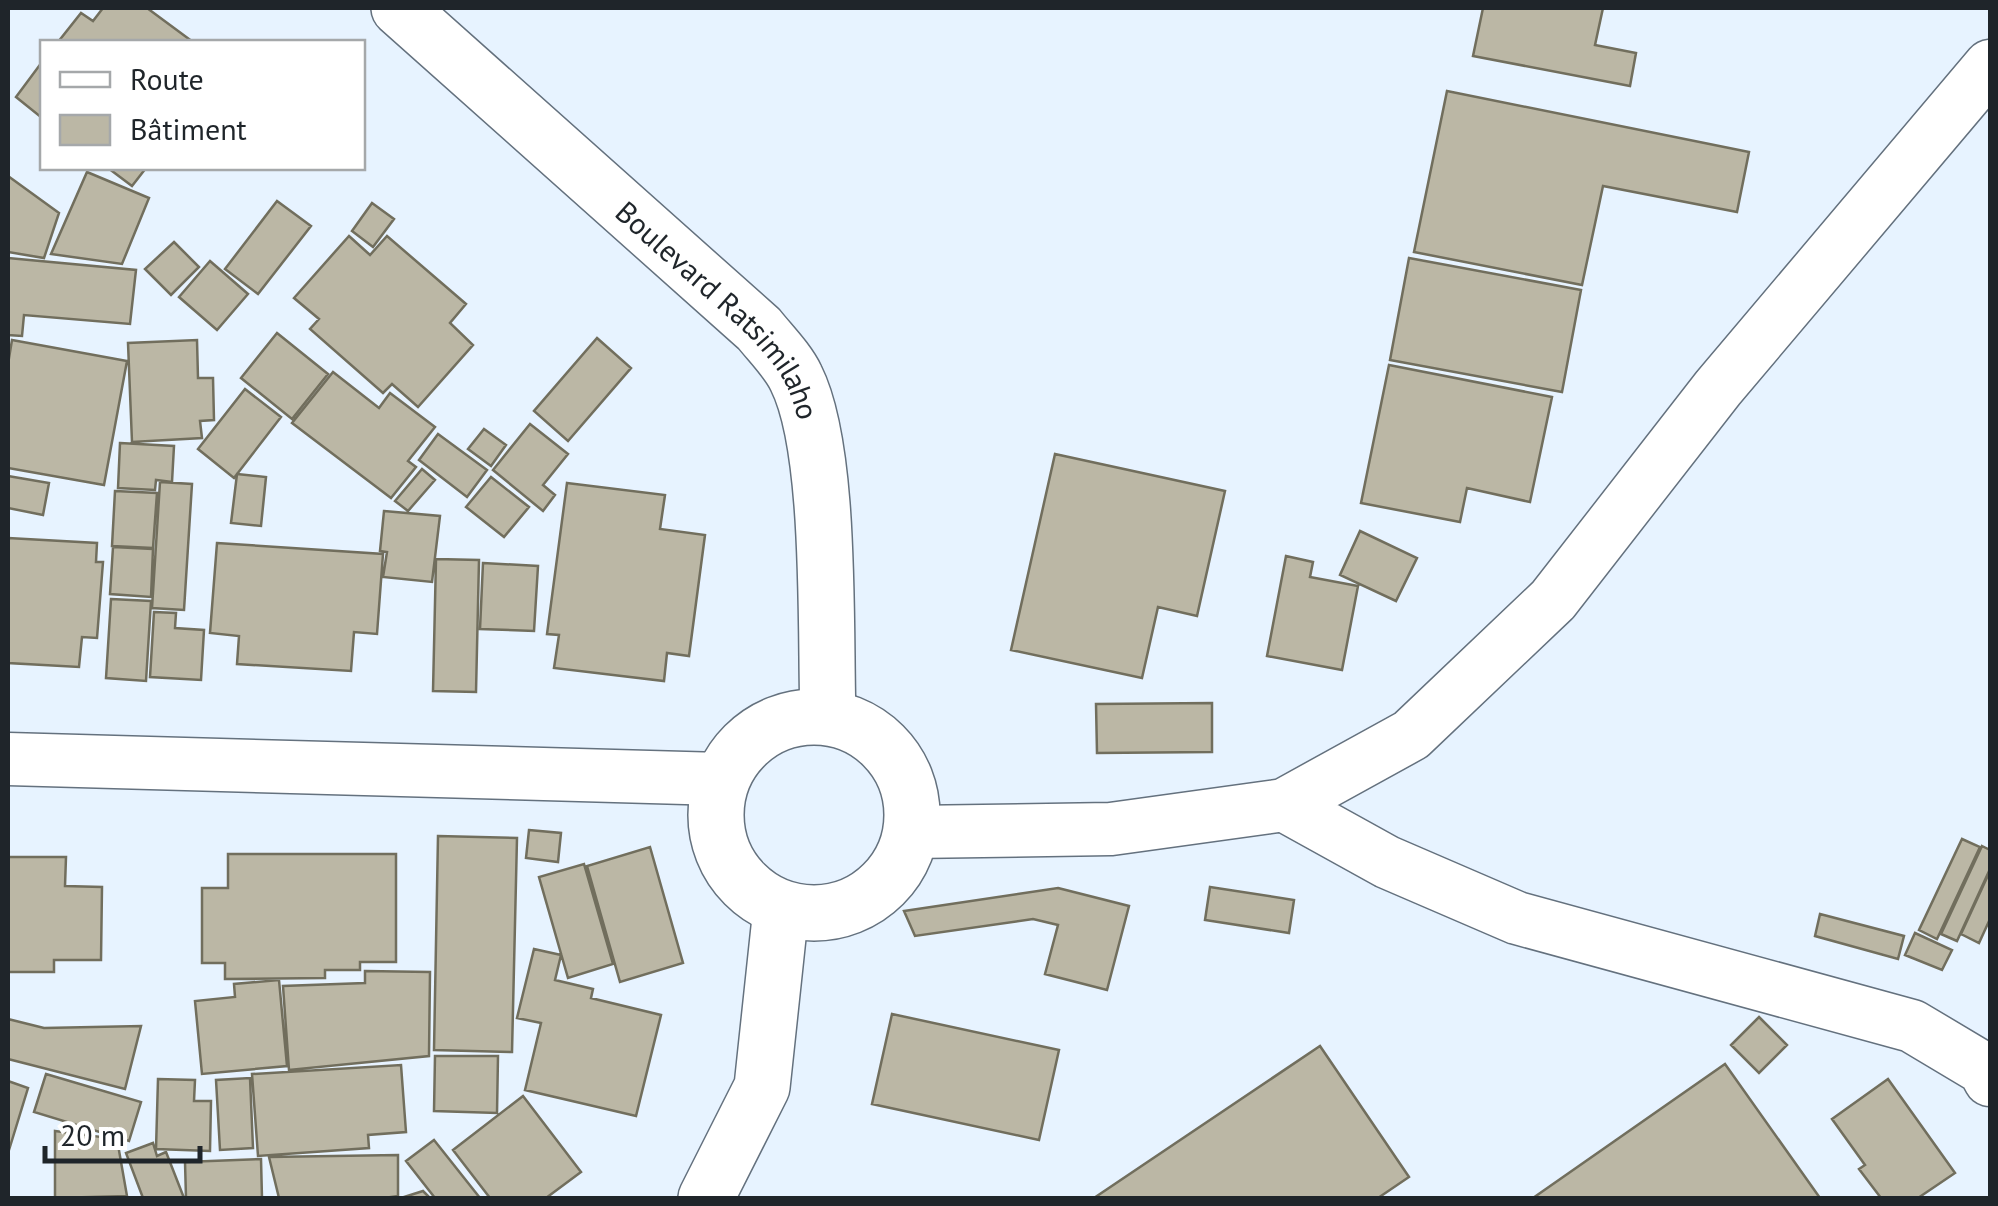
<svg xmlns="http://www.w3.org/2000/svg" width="1998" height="1206" font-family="'PT Sans',sans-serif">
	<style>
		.building { fill: #bbb7a5; stroke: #716e5d; stroke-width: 2.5 }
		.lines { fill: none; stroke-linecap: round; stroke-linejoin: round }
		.minor-casing { stroke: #64717e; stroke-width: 55 }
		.major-casing { stroke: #64717e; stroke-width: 58 }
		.minor { stroke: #fff; stroke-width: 52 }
		.major { stroke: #fff; stroke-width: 55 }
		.labels { text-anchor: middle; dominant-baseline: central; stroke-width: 10; stroke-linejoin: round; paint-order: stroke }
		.street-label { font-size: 30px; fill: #1f252a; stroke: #fff }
	</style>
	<rect width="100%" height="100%" fill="#e7f3ff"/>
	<!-- building -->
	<path class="building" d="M103,8H147L193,42H58L81,13L93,21Z
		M1483,8H1603L1595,45L1636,53L1630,86L1473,56Z
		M42,62V118L16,97Z
		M1447,91L1749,152L1737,212L1603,186L1582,285L1414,252Z
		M108,168H146L132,186Z
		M87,172L149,198L122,264L51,254Z
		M8,176L59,213L44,258L8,252Z
		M277,201L311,226L258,294L225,269Z
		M372,203L394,219L373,247L352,231Z
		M349,236L370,255L387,236L466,304L450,323L473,345L418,407L392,384L383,393L310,329L319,319L294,298Z
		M174,242L199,267L171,295L145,269Z
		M8,258L136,270L130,324L24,315L22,336L8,335Z
		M1409,258L1581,290L1562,392L1390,360Z
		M210,261L248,294L217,330L179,297Z
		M277,333L328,374L292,419L241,378Z
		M597,338L631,368L568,441L534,411Z
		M12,340L127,361L104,485L8,468V364Z
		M197,340L198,378H213L214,420L200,421L202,438L132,442L128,343Z
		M1389,365L1552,397L1530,502L1467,488L1460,522L1361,503Z
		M333,372L379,408L390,393L435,427L408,461L416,467L391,498L292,423Z
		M245,389L281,417L234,478L198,449Z
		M530,424L568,454L543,485L555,495L543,511L493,470Z
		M484,429L506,445L491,466L468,449Z
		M438,434L487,470L467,497L419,460Z
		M120,443L174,446L172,482L156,480L155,490L118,488Z
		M1055,454L1225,491L1197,616L1158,607L1142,678L1011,650Z
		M422,469L435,480L408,511L395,501Z
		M237,474L266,477L261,526L231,523Z
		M8,476L49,483L43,515L8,508Z
		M491,477L529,507L504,537L466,507Z
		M160,482L192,484L184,610L152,608Z
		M567,483L665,495L660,529L705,535L689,656L667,653L664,681L554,668L559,635L547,634Z
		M115,491L157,493L153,548L112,546Z
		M384,511L440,516L432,582L383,577L387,552L380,551Z
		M1360,531L1417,558L1396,601L1340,575Z
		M8,538L97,543L96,562H103L97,638L82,637L79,667L8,663Z
		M217,543L383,554L377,634L354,632L351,671L237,664L239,636L210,633Z
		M113,547L153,549L151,597L110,594Z
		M1286,556L1313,562L1310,577L1358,586L1342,670L1267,656Z
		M436,559L479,560L476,692L433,691Z
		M483,563L538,566L534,631L480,629Z
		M111,599L151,601L146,681L106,678Z
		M154,612L176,613L175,628L204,630L201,680L150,677Z
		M1212,703V752L1097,753L1096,704Z
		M529,830L561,833L558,862L526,858Z
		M438,836L517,838L512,1052L434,1050Z
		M1962,839L1980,847L1937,939L1919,930Z
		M1982,846L1990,850V869L1957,941L1941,934Z
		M650,847L683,963L620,982L587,866Z
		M228,854H396V962H360V970H325V978L225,979V963H202V888H228Z
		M8,857H66L65,886L102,887L101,960H54V972H8Z
		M584,864L613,964L568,978L539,877Z
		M1990,871V919L1979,943L1961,934Z
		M1210,887L1294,900L1289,933L1205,920Z
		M1058,888L1129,906L1107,990L1045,974L1058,925L1033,919L915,936L904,911Z
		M1820,914L1904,936L1898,959L1815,936Z
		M1915,933L1952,950L1942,970L1905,955Z
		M534,949L561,955L555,980L593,989L591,998L661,1015L636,1116L525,1090L541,1023L517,1018Z
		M365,971L430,972L429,1056L289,1070L283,986L365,983Z
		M279,980L287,1066L202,1074L195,1001L235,997L234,984Z
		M892,1014L1059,1050L1039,1140L872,1104Z
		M1759,1017L1787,1045L1759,1073L1731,1045Z
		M8,1019L44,1028L141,1026L125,1089L8,1059Z
		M1320,1046L1409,1177L1378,1198H1094Z
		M435,1056H498L497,1113L434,1111Z
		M1725,1064L1820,1198H1533Z
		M401,1065L406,1132L368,1135L369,1148L258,1156L252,1074Z
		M46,1074L141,1102L129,1141L34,1112Z
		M250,1078L253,1148L220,1150L216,1080Z
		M158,1079L195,1080L194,1101H211L210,1151L156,1149Z
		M1888,1079L1955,1173L1918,1198H1881L1859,1169L1865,1165L1832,1119Z
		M8,1081L28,1088L9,1150L8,1149Z
		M523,1096L581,1172L546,1198H490L453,1150Z
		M55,1131L117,1139L127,1196L55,1198Z
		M434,1140L480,1198H435L406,1161Z
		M153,1143L157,1156L166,1152L184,1198H143L126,1153Z
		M398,1155V1196L384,1198H279L269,1157Z
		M261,1159L262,1198H186L185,1162Z
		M423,1191L430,1198H401Z"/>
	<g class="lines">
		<!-- minor casing -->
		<g class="minor-casing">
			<path id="minor" d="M8,759L721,779
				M1284,805L1387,862L1517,918L1912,1026L1984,1069L1990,1080
				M912,832L1111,829L1284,805L1411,735L1553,600L1718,388L1990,66"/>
		</g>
		<!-- major casing -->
		<g class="major-casing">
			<g id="major">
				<path id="s1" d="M399,8L759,329C771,344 788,361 796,378C832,449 825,632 828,717"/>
				<circle cx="814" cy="815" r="98"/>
				<path d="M706,1198L762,1087L781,909"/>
			</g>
		</g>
		<!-- minor -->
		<use href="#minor" class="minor"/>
		<!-- major -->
		<use href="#major" class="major"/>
	</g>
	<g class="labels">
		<!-- street labels -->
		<g class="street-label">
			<text stroke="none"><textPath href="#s1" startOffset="442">Boulevard Ratsimilaho</textPath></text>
		</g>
	</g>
	<!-- border -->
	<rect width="1998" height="1206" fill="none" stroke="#1f252a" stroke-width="20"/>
	<!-- legend -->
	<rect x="40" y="40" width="325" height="130" fill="#ffffff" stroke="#a5a8aa" stroke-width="2.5"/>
	<rect x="60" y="72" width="50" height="15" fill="#ffffff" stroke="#a5a8aa" stroke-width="2.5"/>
	<text x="130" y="90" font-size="30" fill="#1f252a">Route</text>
	<rect x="60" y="115" width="50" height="30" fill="#bbb7a5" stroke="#a5a8aa" stroke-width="2.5"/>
	<text x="130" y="140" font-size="30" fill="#1f252a">Bâtiment</text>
	<!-- scale -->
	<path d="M45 1146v15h155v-15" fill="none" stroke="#1f252a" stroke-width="5"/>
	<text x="60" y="1146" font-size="30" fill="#1f252a" stroke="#ffffff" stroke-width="8" paint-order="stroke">20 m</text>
</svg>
